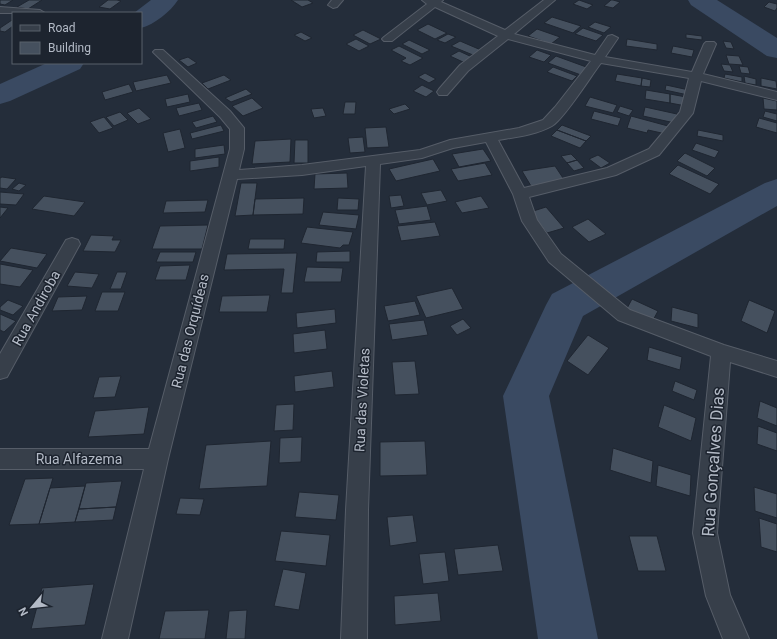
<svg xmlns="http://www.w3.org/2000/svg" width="777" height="639" font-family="Roboto,sans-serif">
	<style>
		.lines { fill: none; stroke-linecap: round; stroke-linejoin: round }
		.river { fill: #3a4a62; fill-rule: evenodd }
		.building { fill: #45505e; stroke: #1f2631 }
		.minor-casing { stroke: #565d68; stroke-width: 2 }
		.minor { fill: #373f4a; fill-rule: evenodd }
		.labels { text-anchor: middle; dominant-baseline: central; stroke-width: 3; stroke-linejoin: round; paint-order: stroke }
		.street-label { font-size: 14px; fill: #b3bac6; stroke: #1d242f }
		.near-street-label { font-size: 17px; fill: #b3bac6; stroke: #1d242f }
	</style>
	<rect width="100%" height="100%" fill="#242d3a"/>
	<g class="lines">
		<!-- river -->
		<path class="river" d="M151,0H178C170,12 155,24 141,28V13H134Z
			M688,0H717L777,38V58L767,56L691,5Z
			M47,63H84L80,69L10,101L0,104V84Z
			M777,179V206L583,316L549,396L598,639H538L503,396L546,305L552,294L765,183Z"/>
	</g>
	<!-- building -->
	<path class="building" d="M0,0H13L5,5L0,4Z
		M29,0H42L28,9L17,7Z
		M108,0H117L121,1L110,9L99,7Z
		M291,0H308L313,3L302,7Z
		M579,0L593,5L587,9L573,4Z
		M611,0H613L620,2L613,8L604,6Z
		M769,2L777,4V8L775,11L764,7Z
		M552,17L581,26L573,33L544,23Z
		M12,20L13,21V26L5,32L0,31V28Z
		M595,22L611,27L604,33L588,27Z
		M428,24L447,33L435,39L417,30Z
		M583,28L603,35L596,41L575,34Z
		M537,29L560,37L551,44L528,36Z
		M363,30L381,39L370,44L353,35Z
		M301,32L312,38L305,41L294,35Z
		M448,34L456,37L445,43L437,40Z
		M686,34L702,36V40L686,38Z
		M356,39L369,46L359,51L346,44Z
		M627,39L657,44V50L626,46Z
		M409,40L430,50L422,54L402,44Z
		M460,41L481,50L473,55L451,46Z
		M723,41L731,42L734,49L726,48Z
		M399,46L423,58L410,65L401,61L406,58L391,50Z
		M673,46L694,50L692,57L671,53Z
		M537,50L551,55L544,62L529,57Z
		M459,51L472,57L463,62L450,56Z
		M726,55L739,56L743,65L729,64Z
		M556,56L589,68L581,75L548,63Z
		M188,57L197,63L188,67L179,60Z
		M721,64L730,65L733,72L724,71Z
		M739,66L748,67L750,74L741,73Z
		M553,67L577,76L572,81L547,72Z
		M425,73L436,79L429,83L418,77Z
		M617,74L642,78L641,86L615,81Z
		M725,74L742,77V82L724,78Z
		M167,75L171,83L136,91L133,82Z
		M224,75L231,80L208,89L202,83Z
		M744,76L756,79V85L745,83Z
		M642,78L651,80L650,87L641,86Z
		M761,78L776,81L777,89L761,86Z
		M129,84L133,92L105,100L102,92Z
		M422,85L434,91L426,97L413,91Z
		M666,85L689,90L688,95L665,90Z
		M246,89L252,94L231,102L225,98Z
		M646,90L670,94V103L645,99Z
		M188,94L190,102L167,107L165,99Z
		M670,94L686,97V106L670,103Z
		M590,97L617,105L613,113L585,106Z
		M252,98L263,108L243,116L232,106Z
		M763,98L777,101V110L764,109Z
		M345,102H356L355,114H343Z
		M199,103L202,110L179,116L176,108Z
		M405,104L410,109L394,114L389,109Z
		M620,106L633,110L629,116L617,112Z
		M645,107L677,114L675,123L643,116Z
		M139,108L151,119L138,124L127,113Z
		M323,108L326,116L314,118L311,109Z
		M594,111L621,118L618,126L591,119Z
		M765,111L777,114V121L763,117Z
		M120,112L128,120L114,126L106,117Z
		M213,116L217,122L196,128L192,122Z
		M631,116L668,126L666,134L648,130L647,133L627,128Z
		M104,117L113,128L99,133L90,122Z
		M759,118L777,123V133L756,127Z
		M221,125L224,131L192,139L190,133Z
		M562,125L591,136L586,141L557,130Z
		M386,127L389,147L367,148L365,128Z
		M180,129L185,148L168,152L163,133Z
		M557,130L586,141L580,148L551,136Z
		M698,130L723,135V141L697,136Z
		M363,137L365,152L350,153L348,138Z
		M291,139L290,162L252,164L255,141Z
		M295,140H308V163H294Z
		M696,143L719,151L715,158L692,150Z
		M224,145L225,154L195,158V149Z
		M483,149L491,161L459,167L452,154Z
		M685,153L715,168L707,176L677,161Z
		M571,154L577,160L567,163L561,156Z
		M598,155L610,163L601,168L589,159Z
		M219,157V167L190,171V161Z
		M433,159L440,171L396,181L389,169Z
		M577,160L584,168L574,171L567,163Z
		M485,163L492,175L458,181L451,169Z
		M678,165L719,184L710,194L669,174Z
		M555,166L565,181L531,186L522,171Z
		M347,173L348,188L314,189L315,174Z
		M2,177L16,179L7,189L0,188V178Z
		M19,183L26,185L19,191L12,189Z
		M241,183H257L253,215L235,216Z
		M441,190L447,201L427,205L421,193Z
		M0,192L24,194L16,205L0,204Z
		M401,195L404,206L391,208L389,196Z
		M44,196L85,202L74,216L32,209Z
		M481,196L489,208L462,213L455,202Z
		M304,198L303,214L253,215L255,199Z
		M338,198L359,199L358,210H337Z
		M208,200L205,212L163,213L166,201Z
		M427,206L431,220L399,224L395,210Z
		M0,207L8,208L0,218Z
		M546,207L564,228L547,233L530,212Z
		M323,212L359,215L356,229L319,225Z
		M588,219L606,234L589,242L572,227Z
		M435,222L440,236L401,241L397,226Z
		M208,225L202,249H152L160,226Z
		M307,227L353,232L349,245H343L340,248L301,243Z
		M91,235L114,236L112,240H121L115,252L83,251Z
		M250,239H285L284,249H248Z
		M11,248L47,254L37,268L0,261Z
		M350,251V262H316L317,252Z
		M160,252H196L193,262H156Z
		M297,253L293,293H281L284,269L224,270L227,254Z
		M0,264L33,270L20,287L0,284Z
		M190,265L186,280H155L160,266Z
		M307,267L343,268L341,282H304Z
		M75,272L99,274L92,288L67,286Z
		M117,272H127L121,289H110Z
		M452,288L463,309L426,318L416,296Z
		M102,292H125L118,311H95Z
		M270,295L267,312H219L222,296Z
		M87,296L82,310L52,311L58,297Z
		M632,299L658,311L651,324L625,312Z
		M8,300L23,306L13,315L0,310V307Z
		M749,300L775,311L767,333L741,321Z
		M415,301L420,315L388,321L384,306Z
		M672,307L698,314V328L671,321Z
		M335,309L336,323L297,328L296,313Z
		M0,314L16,321L4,332L0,330Z
		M463,319L471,328L457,335L450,326Z
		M424,320L428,335L392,340L389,324Z
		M325,330L327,349L294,353L293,334Z
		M588,335L609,348L588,375L567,361Z
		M649,347L682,357L680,370L647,360Z
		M415,361L419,394L395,395L392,362Z
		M332,371L334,387L295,392L294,376Z
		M121,376L115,397L93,398L99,377Z
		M675,381L697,390L694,400L672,391Z
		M760,401L777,408V426L757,418Z
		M294,404L293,430L274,431L276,405Z
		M664,405L696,418L691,441L658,427Z
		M149,407L144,434L88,437L95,411Z
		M758,426L777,433V451L757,444Z
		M302,437L301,462L279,463L280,438Z
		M271,441L267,486L199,489L206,445Z
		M425,441L427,475L380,476V442Z
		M613,448L653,461L651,483L610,470Z
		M658,465L691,475L690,496L656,486Z
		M53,478L39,524L9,525L25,479Z
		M122,481L116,507L79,509L86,483Z
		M85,486L75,522L39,524L50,488Z
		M754,487L777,494V518L755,511Z
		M299,492L339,495L336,520L295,517Z
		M180,498L204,499L200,515L176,514Z
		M116,507L113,520L75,522L79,509Z
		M413,515L417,542L390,546L387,517Z
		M759,518L777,524V552L761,547Z
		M281,531L330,535L326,566L275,561Z
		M629,536H657L666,571H638Z
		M498,545L503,571L458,575L454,549Z
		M445,552L449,581L423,584L419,554Z
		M283,569L306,573L299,610L274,606Z
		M94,584L85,625L31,629L42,588Z
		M438,593L441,621L395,625L394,596Z
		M209,610L205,639H159L165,611Z
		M247,610L245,639H226L229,611Z"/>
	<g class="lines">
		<!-- minor casing -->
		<g class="minor-casing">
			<path id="minor" d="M332,0H343L337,7L333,8L328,5Z
				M422,0H443L441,2L505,30L544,0H555L514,34L595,55L608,36L612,35L618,38L605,57L692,72L704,44L706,42H714L716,44L703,74L777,92V100L701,81L693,113L659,155L616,175L529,197L537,220L561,254L630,310L724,345L777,361V377L730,362L717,533L730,595L749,639H723L706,596L693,533L711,356L618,320L549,262L522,221L513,194L486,142L453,148L422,158L380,164L368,510L367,639H341L346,510L366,166L302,175L237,179L168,459L128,639H102L144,469H0V449H149L230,149V129L220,117L155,54L153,52L155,50H163L230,111L244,128V149L239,170L302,165L420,150L450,140L519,128L543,120L555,107L591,61L508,39L468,71L447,95H439L437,92L439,89L460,65L498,36L435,7L392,41H384L382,39L384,37L427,4ZM601,63L689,78L680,112L649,149L607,168L524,188L498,140C516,137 536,135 552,126C564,119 591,76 601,63Z
				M0,7L40,10L45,13H0Z
				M72,238L78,240L80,244L7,377L0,379V354L66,240Z"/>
		</g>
		<!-- minor -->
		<use href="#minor" class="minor"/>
	</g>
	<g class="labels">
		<!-- street labels -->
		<g class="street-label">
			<text transform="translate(36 308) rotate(-61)">Rua Andiroba</text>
			<text transform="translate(190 331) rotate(-76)">Rua das Orquídeas</text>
			<text transform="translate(362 400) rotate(-87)">Rua das Violetas</text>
			<text x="79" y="459">Rua Alfazema</text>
		</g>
		<!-- near-street labels -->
		<g class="near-street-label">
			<text transform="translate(713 462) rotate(-86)">Rua Gonçalves Dias</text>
		</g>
	</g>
	<!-- legend -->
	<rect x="12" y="12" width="130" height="52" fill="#1d242f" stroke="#59606b"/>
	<rect x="20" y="25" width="20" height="6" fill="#373f4a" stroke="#59606b"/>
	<text x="48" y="32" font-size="12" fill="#b3bac6">Road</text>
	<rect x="20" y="42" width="20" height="12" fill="#45505e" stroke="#59606b"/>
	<text x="48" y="52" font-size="12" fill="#b3bac6">Building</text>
	<!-- north arrow -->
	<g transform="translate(32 607) rotate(242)" stroke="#1d242f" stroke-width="3" paint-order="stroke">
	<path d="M0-3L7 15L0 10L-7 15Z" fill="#b3bac6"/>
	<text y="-6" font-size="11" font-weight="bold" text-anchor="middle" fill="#b3bac6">N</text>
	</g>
</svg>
